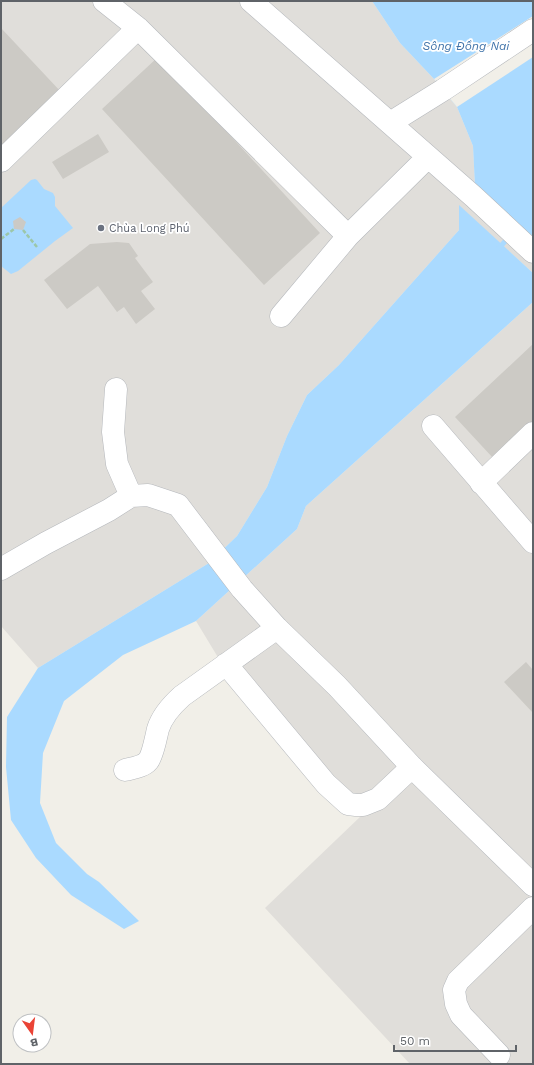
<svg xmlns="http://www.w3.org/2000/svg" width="534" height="1065" font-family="'Work Sans',sans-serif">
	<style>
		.industrial { fill: #e0deda }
		.water { fill: #aadaff }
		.pier { fill: #f1efe8 }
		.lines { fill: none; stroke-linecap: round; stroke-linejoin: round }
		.stream { stroke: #aadaff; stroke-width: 5 }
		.building { fill: #cccac5 }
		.minor-casing { stroke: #b5b8bc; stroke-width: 23 }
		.path { stroke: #9cc7a9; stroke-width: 2.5; stroke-dasharray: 4 2; stroke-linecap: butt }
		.minor { stroke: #fff; stroke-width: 22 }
		.worship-dot { fill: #6b7280; stroke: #fff; stroke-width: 1.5 }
		.labels { text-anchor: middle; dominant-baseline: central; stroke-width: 3.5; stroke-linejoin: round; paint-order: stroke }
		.worship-label { font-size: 11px; fill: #5b616d; stroke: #fff; text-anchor: start }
		.water-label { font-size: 12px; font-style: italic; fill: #4174aa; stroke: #fff }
	</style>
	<rect width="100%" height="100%" fill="#f1efe8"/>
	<!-- industrial -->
	<path class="industrial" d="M1,1H372L400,43L434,79L457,107L473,146L475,187L524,235L533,237V273L459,206V230L339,365L307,395L287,436L267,487L237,536L209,563L38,668L1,626Z
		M533,302V1064H410L265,908L361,816L219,659L196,621L297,529L306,506Z"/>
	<!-- water -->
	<path class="water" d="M372,1H533V237L524,235L475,187L473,146L457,107L434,79L400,43Z
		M35,179L37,180L44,189L53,193L55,197V206L73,228L55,241L18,271L11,274L1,266V208L31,180Z
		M459,205L533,273V302L306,506L297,529L196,621L123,655L64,701L43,753L40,803L56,843L87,874L99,882L139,921L124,929L71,895L36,858L11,820L6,767L7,717L38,668L209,563L237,536L267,487L287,436L307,395L339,365L459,230Z"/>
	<!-- pier -->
	<path class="pier" d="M533,16V57L457,107L434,79Z"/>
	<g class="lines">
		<!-- stream -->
		<path class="stream" d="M498,249L510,236"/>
	</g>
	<!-- building -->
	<path class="building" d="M1,28L62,93L1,151Z
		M158,57L320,233L264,285L102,109Z
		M98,134L109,152L63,179L52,162Z
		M20,217L26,222L23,230L14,229L13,221Z
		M117,242L129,243L138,256L135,258L153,282L141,291L155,309L136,324L124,307L117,312L98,286L67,309L44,280L90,244Z
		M533,344V421L493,458L455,417Z
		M526,662L533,670V713L504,682Z"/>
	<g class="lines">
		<!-- minor casing -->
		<g class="minor-casing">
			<path id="minor" d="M104,1L138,28L348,236L428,157
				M251,1L474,197L533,252
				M390,123L443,90L533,30
				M1,161L138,28
				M281,316L348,236
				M116,389L113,432L117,464L131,496
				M433,426L533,542
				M481,483L533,433
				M1,569L46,543L109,510L131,496L148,495L178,505L242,589L277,628L337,686L412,767L533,885
				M226,664L326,784L348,804L356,805H363L378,799L412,767
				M125,770C132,768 143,767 148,761C153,755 156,737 158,729C162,716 172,705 182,696L277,628
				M499,1055L461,1015L456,1004L454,990L458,981L533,908"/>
		</g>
		<!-- path -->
		<path class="path" d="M23,230L37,247
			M1,239L14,229"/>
		<!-- minor -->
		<use href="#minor" class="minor"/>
	</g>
	<!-- markers -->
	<circle class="worship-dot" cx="101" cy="228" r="4"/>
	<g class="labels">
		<!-- worship labels -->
		<g class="worship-label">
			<text x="109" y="228">Chùa Long Phú</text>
		</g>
		<!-- water labels -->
		<g class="water-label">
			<text x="466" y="46">Sông Đồng Nai</text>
		</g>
	</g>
	<!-- border -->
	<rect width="534" height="1065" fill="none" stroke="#5f6368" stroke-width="4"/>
	<!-- north arrow -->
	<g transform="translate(32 1033) rotate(166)"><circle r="19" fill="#ffffff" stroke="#bfc1c3"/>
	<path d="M0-3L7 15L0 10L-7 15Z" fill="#ea4335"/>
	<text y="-6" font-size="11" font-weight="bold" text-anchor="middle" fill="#5f6368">B</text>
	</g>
	<!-- scale -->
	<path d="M394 1045v6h122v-6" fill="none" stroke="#5f6368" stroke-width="2"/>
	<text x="400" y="1045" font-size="12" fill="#5f6368" stroke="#ffffff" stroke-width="3" paint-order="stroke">50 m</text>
</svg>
